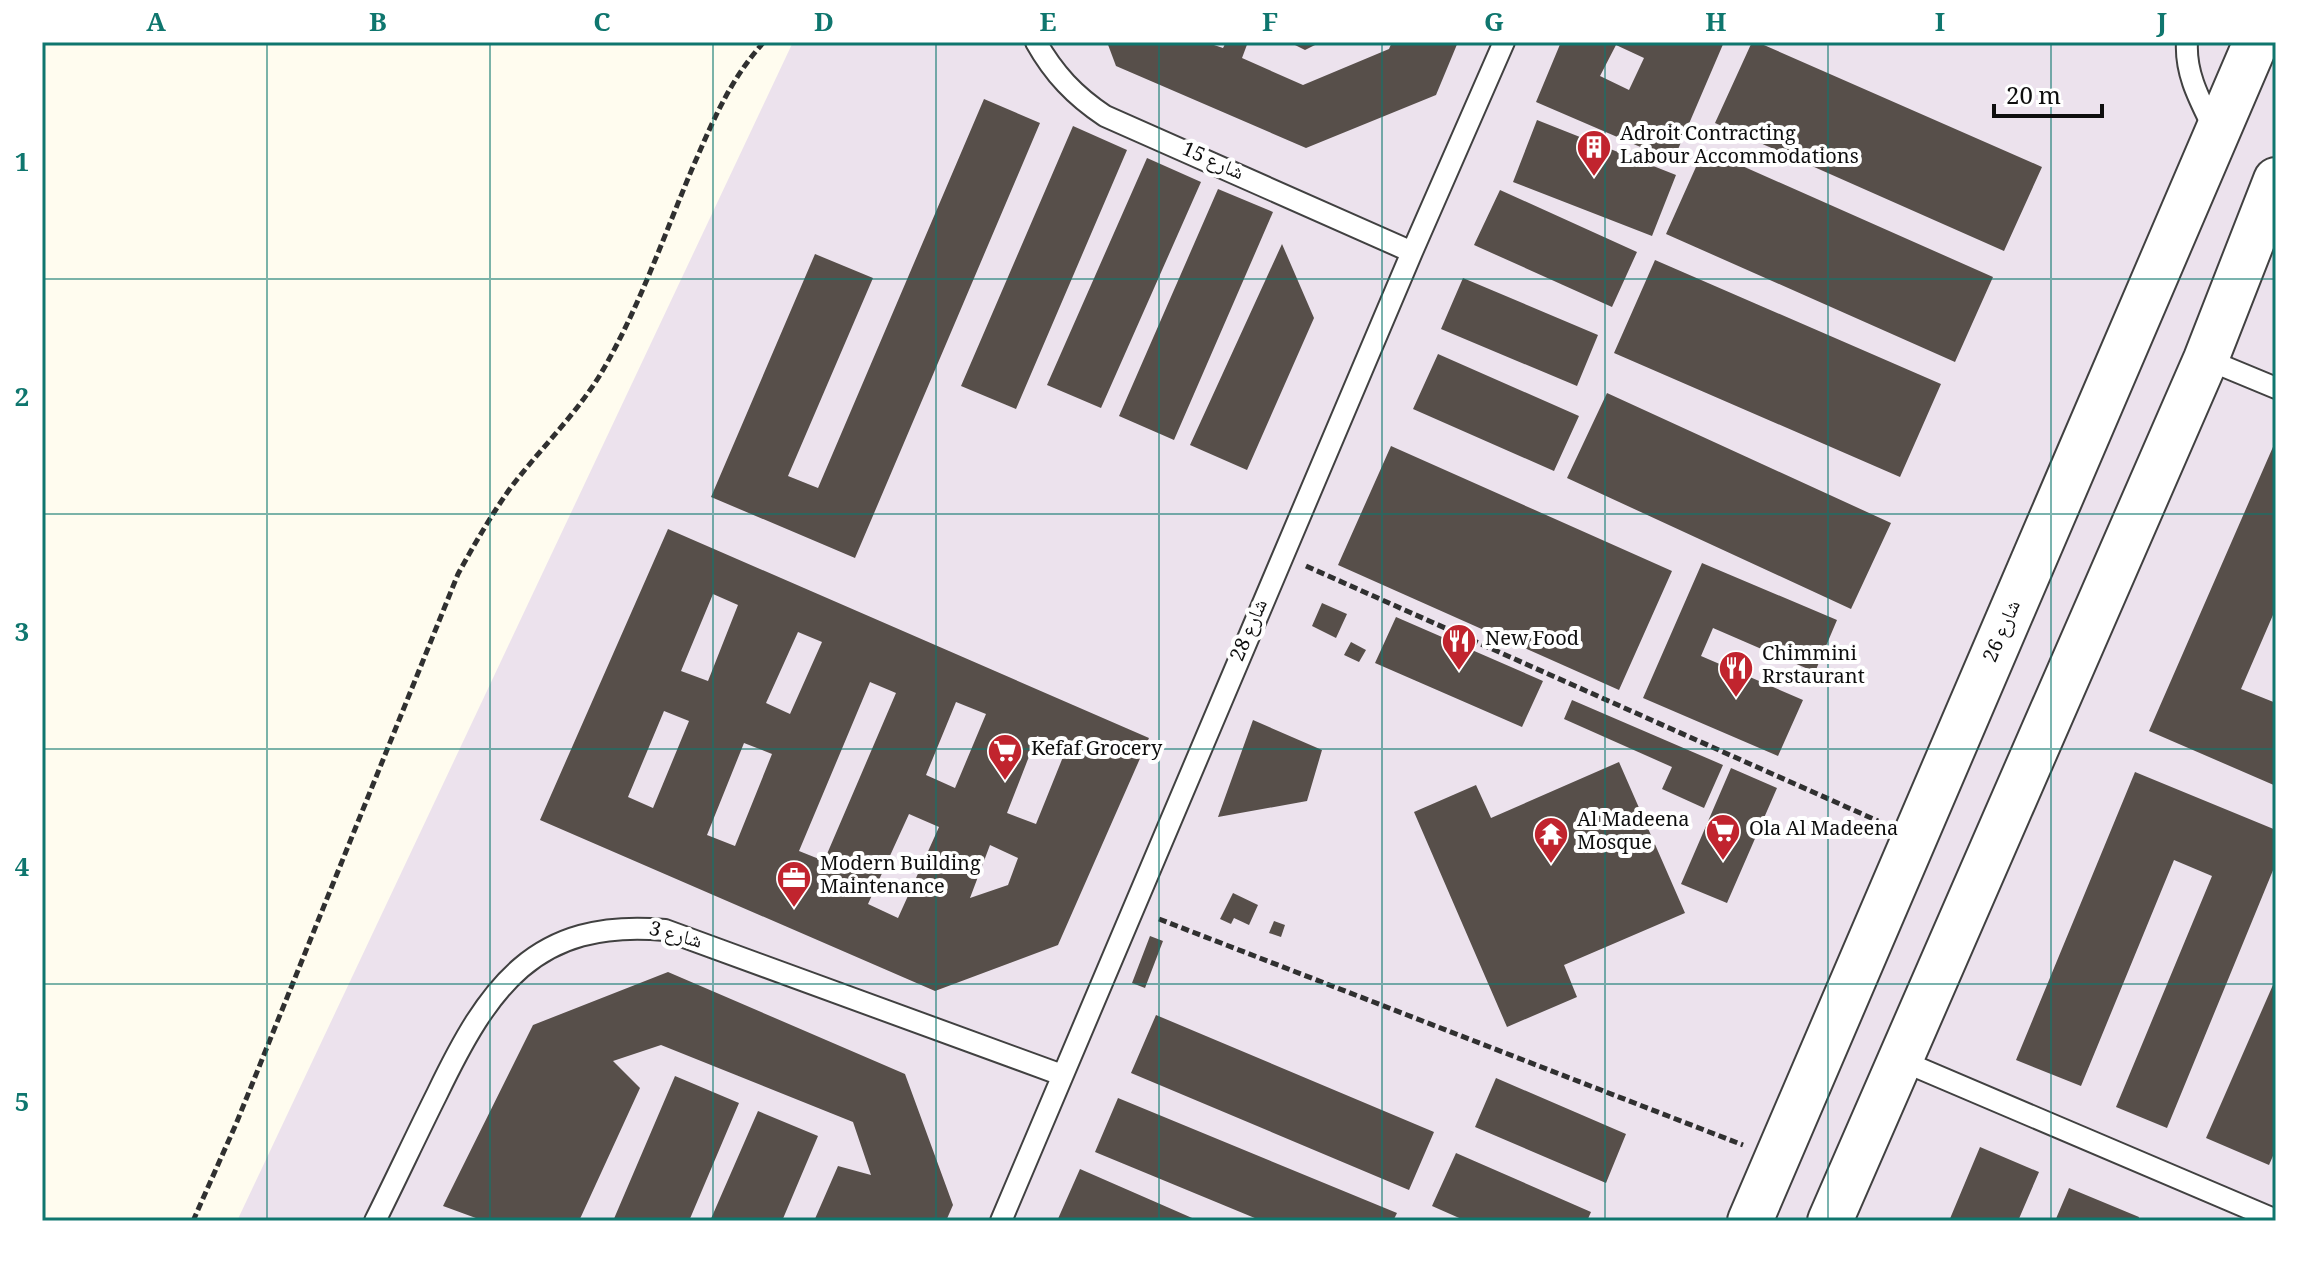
<svg xmlns="http://www.w3.org/2000/svg" width="2318" height="1263" font-family="Georgia,'Noto Naskh Arabic',serif">
	<style>
		.industrial { fill: #ece2ed }
		.building { fill: #574f4a; fill-rule: evenodd }
		.lines { fill: none; stroke-linecap: round; stroke-linejoin: round }
		.service-casing { stroke: #414141; stroke-width: 24 }
		.tertiary-casing { stroke: #414141; stroke-width: 48 }
		.path { stroke: #303030; stroke-width: 5; stroke-dasharray: 8 4; stroke-linecap: butt }
		.service { stroke: #fff; stroke-width: 20 }
		.tertiary { stroke: #fff; stroke-width: 44 }
		.grid { fill: none; stroke: #0f766e; stroke-width: 2; stroke-opacity: 0.55 }
		.labels { text-anchor: middle; dominant-baseline: central; stroke-width: 8; stroke-linejoin: round; paint-order: stroke }
		.poi-label { font-size: 20px; fill: #0e0e0e; stroke: #fff; text-anchor: start }
		.street-label { font-size: 20px; fill: #0e0e0e; stroke: #fff }
		.neatline { fill: none; stroke: #0f766e; stroke-width: 3 }
		.grid-label { font-size: 26px; text-anchor: middle; font-weight: bold; fill: #0f766e }
	</style>
	<rect width="100%" height="100%" fill="#fffcef"/>
	<!-- industrial -->
	<path class="industrial" d="M793,42H2276V1221H237Z"/>
	<!-- building -->
	<path class="building" d="M1107,42H1205L1223,48L1226,42H1248L1242,58L1303,85L1389,49L1392,42H1458L1436,95L1306,148L1116,66Z
		M1289,42H1321L1305,50Z
		M1561,42H1724L1673,161L1536,102ZM1616,45L1644,58L1629,90L1600,76Z
		M1752,42H1757L2042,167L2004,251L1715,123Z
		M984,99L1040,123L855,558L711,497L815,254L873,278L788,476L818,488Z
		M1537,120L1676,175L1652,236L1513,182Z
		M1073,126L1127,150L1016,409L961,386Z
		M1704,149L1993,277L1955,362L1666,234Z
		M1147,158L1201,182L1101,408L1047,385Z
		M1218,189L1273,212L1174,440L1119,416Z
		M1500,190L1637,252L1612,307L1474,245Z
		M1282,244L1314,318L1247,470L1190,445Z
		M1655,260L1941,384L1900,477L1614,353Z
		M1463,278L1598,335L1577,386L1441,329Z
		M1438,354L1579,416L1554,471L1413,409Z
		M1607,393L1891,523L1851,609L1567,478Z
		M2276,440V608L2241,689L2276,703V786L2149,731Z
		M1391,446L1672,571L1619,690L1338,565Z
		M668,529L1149,738L1058,945L935,991L540,820ZM713,594L738,605L708,681L681,671ZM798,632L822,642L790,714L766,703ZM870,682L896,693L824,861L799,851ZM956,702L986,714L955,788L926,775ZM664,711L689,721L653,808L628,797ZM1037,736L1067,747L1036,824L1007,813ZM744,743L772,754L735,846L707,835ZM909,814L939,827L898,918L868,904ZM990,845L1018,858L1008,885L970,898Z
		M1702,563L1837,620L1815,672L1713,628L1701,656L1803,700L1778,756L1643,698Z
		M1322,603L1347,614L1336,638L1312,626Z
		M1396,617L1543,681L1522,727L1375,663Z
		M1351,642L1366,650L1359,662L1344,655Z
		M1572,700L1723,765L1704,808L1662,789L1672,767L1564,719Z
		M1253,720L1322,750L1307,801L1218,817Z
		M1619,762L1685,913L1564,965L1577,997L1507,1027L1414,812L1476,785L1491,818Z
		M1731,768L1777,788L1727,903L1681,884Z
		M2135,772L2276,830V863L2167,1128L2116,1107L2212,876L2174,860L2081,1086L2016,1060Z
		M1233,893L1258,905L1249,925L1234,918L1231,924L1220,919Z
		M1274,921L1285,925L1281,937L1269,933Z
		M1150,936L1163,941L1145,988L1132,983Z
		M668,972L905,1074L953,1205L946,1221H814L838,1166L871,1175L853,1122L661,1045L613,1061L640,1088L579,1221H484L443,1206L533,1025Z
		M2276,978V1149L2269,1165L2206,1138Z
		M1156,1015L1434,1132L1409,1190L1131,1073Z
		M675,1076L739,1103L689,1221H613Z
		M1496,1078L1626,1134L1606,1183L1475,1127Z
		M1118,1098L1397,1213L1393,1221H1262L1095,1152Z
		M758,1111L818,1136L782,1221H710Z
		M1980,1147L2039,1172L2018,1221H1949Z
		M1456,1153L1591,1212L1587,1221H1466L1432,1206Z
		M1080,1169L1199,1221H1057Z
		M2069,1188L2139,1217L2138,1221H2055Z"/>
	<g class="lines">
		<!-- service casing -->
		<g class="service-casing">
			<path id="service" d="M1036,42C1054,74 1075,96 1105,116L1412,252
				M2187,42C2185,75 2201,102 2215,131
				M2206,359L2276,388
				M1900,1060L2276,1220
				M375,1221C396,1179 416,1136 437,1094C488,988 534,918 665,930L1062,1075
				M1001,1221L1412,252L1504,42"/>
		</g>
		<!-- tertiary casing -->
		<g class="tertiary-casing">
			<path id="tertiary" d="M1750,1221L2256,42
				M1830,1221L2206,359L2276,180"/>
		</g>
		<!-- path -->
		<path class="path" d="M1306,566L1878,821
			M1159,919L1743,1145
			M193,1221L236,1124L458,574C474,545 490,517 509,490C538,451 574,417 600,375C638,311 663,238 692,169C712,123 730,79 764,42"/>
		<!-- service -->
		<use href="#service" class="service"/>
		<!-- tertiary -->
		<use href="#tertiary" class="tertiary"/>
	</g>
	<!-- grid -->
	<path class="grid" d="M267,42V1221M490,42V1221M713,42V1221M936,42V1221M1159,42V1221M1382,42V1221M1605,42V1221M1828,42V1221M2051,42V1221M42,279H2276M42,514H2276M42,749H2276M42,984H2276"/>
	<!-- icons -->
	<defs>
		<g id="building-pin" transform="scale(1.8)"><path d="M0 17L-7.5 6A9.5 9.5 0 1 1 7.5 6Z" fill="#c1242e" stroke="#fff"/><path d="M-4-6H4V6H1V3H-1V6H-4ZM-2.5-4.3h1.7v1.8h-1.7ZM.8-4.3h1.7v1.8H.8ZM-2.5-1h1.7V.8h-1.7ZM.8-1h1.7V.8H.8Z" fill="#fff"/></g>
		<g id="restaurant-pin" transform="scale(1.8)"><path d="M0 17L-7.5 6A9.5 9.5 0 1 1 7.5 6Z" fill="#c1242e" stroke="#fff"/><path d="M-5-6h1v4h1v-4h1v4h1v-4h1v5L-1.5 .5V6h-2V.5L-5-1ZM5-6V6H3V1.5H1.5Q1.5-4 5-6Z" fill="#fff"/></g>
		<g id="supermarket-pin" transform="scale(1.8)"><path d="M0 17L-7.5 6A9.5 9.5 0 1 1 7.5 6Z" fill="#c1242e" stroke="#fff"/><path d="M-6-5.5h2.5l.6 2H6L4.5 2H-2.5L-4.4-4H-6ZM-1.5 3.2a1.3 1.3 0 1 0 .1 0ZM3 3.2a1.3 1.3 0 1 0 .1 0Z" fill="#fff"/></g>
		<g id="temple-pin" transform="scale(1.8)"><path d="M0 17L-7.5 6A9.5 9.5 0 1 1 7.5 6Z" fill="#c1242e" stroke="#fff"/><path d="M0-6L5-2H3V0L6.5 2.5H4V6H1.5V3h-3V6H-4V2.5H-6.5L-3 0V-2H-5Z" fill="#fff"/></g>
		<g id="office-pin" transform="scale(1.8)"><path d="M0 17L-7.5 6A9.5 9.5 0 1 1 7.5 6Z" fill="#c1242e" stroke="#fff"/><path d="M-6-3h4V-5.5h4V-3h4V5H-6ZM-1-4.5V-3h2v-1.5ZM-6 0V1H6V0Z" fill="#fff"/></g>
	</defs>
	<g fill-rule="evenodd">
		<use href="#building-pin" x="1594" y="147"/>
		<use href="#restaurant-pin" x="1459" y="641"/>
		<use href="#restaurant-pin" x="1736" y="668"/>
		<use href="#supermarket-pin" x="1005" y="751"/>
		<use href="#supermarket-pin" x="1723" y="831"/>
		<use href="#temple-pin" x="1551" y="834"/>
		<use href="#office-pin" x="794" y="878"/>
	</g>
	<g class="labels">
		<!-- poi labels -->
		<g class="poi-label">
			<text x="1620" y="136">Adroit Contracting<tspan x="1620" dy="23">Labour Accommodations</tspan></text>
			<text x="1485" y="641">New Food</text>
			<text x="1762" y="656">Chimmini<tspan x="1762" dy="23">Rrstaurant</tspan></text>
			<text x="1031" y="751">Kefaf Grocery</text>
			<text x="1577" y="822">Al Madeena<tspan x="1577" dy="23">Mosque</tspan></text>
			<text x="1749" y="831">Ola Al Madeena</text>
			<text x="820" y="866">Modern Building<tspan x="820" dy="23">Maintenance</tspan></text>
		</g>
		<!-- street labels -->
		<g class="street-label">
			<text transform="translate(1212 163) rotate(24)">شارع 15</text>
			<text transform="translate(1251 631) rotate(-67)">شارع 28</text>
			<text transform="translate(2004 632) rotate(-67)">شارع 26</text>
			<text transform="translate(675 937) rotate(15)">شارع 3</text>
		</g>
	</g>
	<!-- border -->
	<rect width="2318" height="1263" fill="none" stroke="#ffffff" stroke-width="88"/>
	<!-- scale -->
	<path d="M1994 104v12h108v-12" fill="none" stroke="#0e0e0e" stroke-width="4"/>
	<text x="2006" y="104" font-size="24" fill="#0e0e0e" stroke="#ffffff" stroke-width="6" paint-order="stroke">20 m</text>
	<rect x="44" y="44" width="2230" height="1175" class="neatline"/>
	<g class="grid-label">
		<text x="156" y="31">A</text>
		<text x="378" y="31">B</text>
		<text x="602" y="31">C</text>
		<text x="824" y="31">D</text>
		<text x="1048" y="31">E</text>
		<text x="1270" y="31">F</text>
		<text x="1494" y="31">G</text>
		<text x="1716" y="31">H</text>
		<text x="1940" y="31">I</text>
		<text x="2162" y="31">J</text>
		<text x="22" y="171">1</text>
		<text x="22" y="406">2</text>
		<text x="22" y="641">3</text>
		<text x="22" y="876">4</text>
		<text x="22" y="1111">5</text>
	</g>
</svg>
